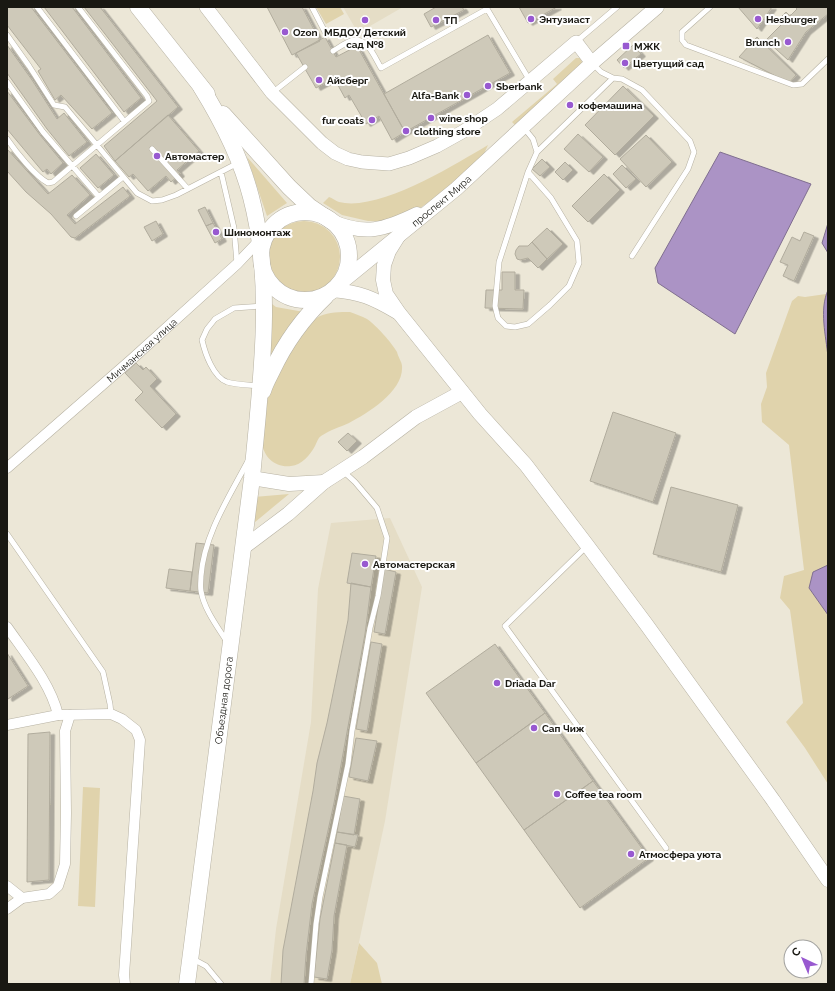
<svg xmlns="http://www.w3.org/2000/svg" width="835" height="991" font-family="Raleway,sans-serif">
	<style>
		.built { fill: #e5ddc6 }
		.green { fill: #e0d3ac }
		.water { fill: #ab93c5; stroke: #7f6e8f }
		.building { fill: #cec9b9; stroke: #b1ac9d; filter: url(#shadow) }
		.lines { fill: none; stroke-linecap: round; stroke-linejoin: round }
		.service-casing { stroke: #b7b2a3; stroke-width: 6 }
		.minor-casing { stroke: #b7b2a3; stroke-width: 11 }
		.tertiary-casing { stroke: #b7b2a3; stroke-width: 14 }
		.secondary-casing { stroke: #b7b2a3; stroke-width: 15 }
		.primary-casing { stroke: #b7b2a3; stroke-width: 17 }
		.service { stroke: #fff; stroke-width: 5 }
		.minor { stroke: #fff; stroke-width: 10 }
		.tertiary { stroke: #fff; stroke-width: 13 }
		.secondary { stroke: #fff; stroke-width: 14 }
		.primary { stroke: #fff; stroke-width: 16 }
		.poi-dot { fill: #9859d0; stroke: #fff; stroke-width: 1.5 }
		.labels { text-anchor: middle; dominant-baseline: central; stroke-width: 4; stroke-linejoin: round; paint-order: stroke }
		.poi-label { font-size: 10px; font-weight: bold; fill: #191812; stroke: #fff; text-anchor: start }
		.street-label { font-size: 10px; fill: #191812; stroke: #fff }
	</style>
	<defs>
		<filter id="shadow"><feDropShadow dx="4.5" dy="2.5" stdDeviation="0" flood-color="#0004"/></filter>
	</defs>
	<rect width="100%" height="100%" fill="#ece7d7"/>
	<!-- built -->
	<path class="built" d="M343,7H403L358,33Z
		M390,518L422,587L385,821L350,984H270L276,929L311,722L318,589L331,523Z"/>
	<!-- green -->
	<path class="green" d="M316,7H340L344,14L326,24Z
		M576,58H580L583,64L516,126L512,122L557,84L553,79Z
		M488,145L482,158L445,191L417,210L382,221H368L342,215L323,203L329,197C332,198 336,201 339,202C379,212 454,165 488,145Z
		M247,157L287,203L267,216Z
		M268 257a36 36 0 1 1 72 0a36 36 0 1 1-72 0Z
		M826,294L824,310L828,357V565L813,572L809,588L828,615V784L805,748L786,722L803,703L790,610L780,598L784,576L804,570L789,445L762,422L761,404L767,387L766,373L792,301L798,296L805,297Z
		M268,301L276,307L304,312L268,359Z
		M350,312C355,314 362,316 367,319C376,325 392,343 397,352C398,357 402,362 402,366C404,391 368,413 349,423C340,427 330,430 321,436C318,438 317,442 315,446C310,455 302,465 291,466C276,468 264,458 262,443C261,429 265,403 269,389C274,371 303,324 320,316C329,312 340,312 350,312Z
		M289,494L249,527L253,497Z
		M83,787L100,788L95,907L78,906Z
		M359,943L377,963L382,984H350Z"/>
	<!-- water -->
	<path class="water" d="M720,152L811,184L735,334L658,283L655,268Z
		M828,223V253L822,243Z
		M828,290V357C826,336 819,310 828,290Z
		M828,565V615L809,588L813,572Z"/>
	<!-- building -->
	<path class="building" d="M7,7H31L112,113L92,129L61,95L55,100L38,71L41,69L7,25Z
		M44,7H72L141,98L124,112Z
		M84,7H100L178,107L115,161L104,146L157,101Z
		M267,7H302L320,41L292,55Z
		M436,7H462L464,10L431,27L424,14Z
		M519,7H557L528,23Z
		M738,7H772L757,29Z
		M795,7H828V14L806,32L788,60L766,40L782,24L778,20L786,12L790,16L797,9Z
		M488,35L510,73L405,132L384,94Z
		M325,37L336,57L357,46L405,132L392,140L379,116L366,124L349,95L345,98L334,78L316,88L296,53Z
		M757,37L796,75L789,83L739,57Z
		M7,45L32,80L57,119L64,113L87,142L69,156L47,129L7,73Z
		M633,45L641,54L624,68L617,60Z
		M623,86L654,116L615,155L585,125Z
		M7,91L40,135L63,163L51,174L47,169L43,172L7,129Z
		M168,115L199,151L177,170L180,174L171,182L166,176L148,191L133,174L129,177L115,161Z
		M578,134L603,157L589,172L564,149Z
		M646,135L672,162L646,187L620,159Z
		M7,149L48,194L72,175L90,195L67,215L75,224L123,187L130,196L75,238L71,237L51,214L26,192L7,171Z
		M96,154L114,175L98,188L80,168Z
		M542,159L550,167L540,176L532,169Z
		M565,162L573,170L563,180L555,172Z
		M622,165L636,179L626,188L613,174Z
		M604,174L620,190L588,222L572,206Z
		M205,207L213,223L206,226L198,210Z
		M156,221L163,234L152,241L144,227Z
		M213,223L222,239L215,243L206,226Z
		M547,228L563,244L547,259L532,242Z
		M804,232L814,236L794,281L783,276L788,265L780,262L792,237L800,241Z
		M532,242L547,259L538,268L528,258L520,260L517,259L515,254L516,250L519,246H528Z
		M502,272H515V290H524L523,309L485,308L486,290H502Z
		M136,363L143,370L146,367L157,379L150,386L176,414L162,428L135,400L143,392L125,373Z
		M613,412L676,433L653,502L590,481Z
		M348,433L357,441L347,451L338,442Z
		M671,487L738,505L721,572L653,554Z
		M196,543L214,545L208,593L190,591Z
		M352,553L376,556L371,587L347,583Z
		M169,569L192,572L190,591L166,588Z
		M384,569L396,572L385,634L374,632Z
		M351,583L371,587L365,634L334,803L312,904L306,955L304,984H281L283,950L313,791L317,763L327,723L348,620Z
		M371,642L382,644L367,731L356,729Z
		M495,644L545,713L476,763L426,693Z
		M7,653L28,686L8,699L7,698Z
		M545,713L593,781L524,830L476,763Z
		M50,732L49,880L27,882L28,734Z
		M356,738L377,741L368,781L349,777Z
		M593,781L649,858L580,908L524,830Z
		M343,796L360,799L354,835L337,832Z
		M337,832L358,835L355,847L335,843Z
		M335,843L347,845L334,916L332,950L327,979L314,977L320,919Z"/>
	<g class="lines">
		<!-- service casing -->
		<g class="service-casing">
			<path id="service" d="M37,7L124,121
				M312,7L325,32
				M486,7L530,81
				M710,7L682,32V40L686,45L793,85L802,84L828,59
				M7,35L29,66L54,105L65,107L137,193L152,201L162,200L176,195L238,163
				M577,41L617,7
				M333,51C338,48 348,41 353,40C368,38 375,58 381,68L487,9
				M592,63L601,72L613,78L622,79L642,90L690,141L694,152L688,169L632,256
				M7,82L43,132L99,197
				M272,93L305,67
				M524,128L533,139L537,152
				M7,139C16,152 35,176 48,183L53,182L149,101L147,96L78,7
				M152,149L188,189
				M221,172L234,228L237,263
				M528,172L551,198L577,241L579,263L569,286L550,305L528,324L515,327L506,326L498,318L495,306L499,262L528,172L537,152L613,78
				M76,216L123,177
				M259,386C249,385 237,385 227,382C213,377 205,353 202,340L207,329L215,319L234,308L262,306
				M7,534L103,672L110,704L111,714
				M587,546L505,626L666,848
				M227,642C217,626 204,609 201,591C200,586 201,581 201,576C204,535 229,497 248,461
				M193,959L206,966L221,984
				M311,984L316,924L320,897L348,764L352,731L370,628L378,596L387,538L377,508L355,482L343,471"/>
		</g>
		<!-- minor casing -->
		<g class="minor-casing">
			<g id="minor">
				<path id="s1" d="M7,468L132,359L237,264L272,227"/>
				<path d="M7,627C25,653 51,684 58,715"/>
				<path d="M7,725L58,715L111,714L122,719L136,730L140,740L124,975L125,984"/>
				<path d="M7,886L22,898L49,894L58,886L65,864L66,813L65,731L70,715"/>
				<path d="M7,909L22,898"/>
			</g>
		</g>
		<!-- tertiary casing -->
		<g class="tertiary-casing">
			<path id="tertiary" d="M206,7L272,93L322,143L335,153L348,159L362,162L389,164L409,158L437,146L464,131L497,109L576,42L592,63"/>
		</g>
		<!-- secondary casing -->
		<g class="secondary-casing">
			<g id="secondary">
				<path d="M331,221C365,236 384,230 417,214"/>
				<path d="M399,235L389,251L384,265L383,280L386,294L399,313L480,414L526,465L587,545L646,624L773,800L828,880"/>
				<path id="s2" d="M332,290L456,189L592,63L657,7"/>
				<path d="M332,290C360,292 373,298 397,312"/>
				<path d="M252,478L289,484L324,482"/>
				<path d="M244,547L288,514L324,482L363,457L416,417L462,392"/>
			</g>
		</g>
		<!-- primary casing -->
		<g class="primary-casing">
			<g id="primary">
				<path d="M138,7L207,94"/>
				<path d="M223,114L289,187L309,206L331,221"/>
				<circle cx="305" cy="256" r="44"/>
				<path d="M263,391C265,384 269,377 272,371C285,343 304,317 326,296"/>
				<path id="s3" d="M187,984L252,478C260,385 275,289 251,197C241,158 222,121 201,87"/>
			</g>
		</g>
		<!-- service -->
		<use href="#service" class="service"/>
		<!-- minor -->
		<use href="#minor" class="minor"/>
		<!-- tertiary -->
		<use href="#tertiary" class="tertiary"/>
		<!-- secondary -->
		<use href="#secondary" class="secondary"/>
		<!-- primary -->
		<use href="#primary" class="primary"/>
	</g>
	<!-- markers -->
	<g class="poi-dot">
		<circle cx="531" cy="19" r="4"/>
		<circle cx="758" cy="19" r="4"/>
		<circle cx="365" cy="20" r="4"/>
		<circle cx="436" cy="20" r="4"/>
		<circle cx="285" cy="32" r="4"/>
		<circle cx="788" cy="42" r="4"/>
		<rect x="622" y="42" width="8" height="8" rx="2"/>
		<circle cx="625" cy="63" r="4"/>
		<circle cx="319" cy="80" r="4"/>
		<circle cx="488" cy="86" r="4"/>
		<circle cx="467" cy="95" r="4"/>
		<circle cx="570" cy="105" r="4"/>
		<circle cx="431" cy="118" r="4"/>
		<circle cx="372" cy="120" r="4"/>
		<circle cx="406" cy="131" r="4"/>
		<circle cx="157" cy="156" r="4"/>
		<circle cx="216" cy="232" r="4"/>
		<circle cx="365" cy="564" r="4"/>
		<circle cx="497" cy="683" r="4"/>
		<circle cx="534" cy="728" r="4"/>
		<circle cx="557" cy="794" r="4"/>
		<circle cx="631" cy="854" r="4"/>
	</g>
	<g class="labels">
		<!-- poi labels -->
		<g class="poi-label">
			<text x="539" y="19">Энтузиаст</text>
			<text x="766" y="19">Hesburger</text>
			<text x="444" y="20">ТП</text>
			<text x="293" y="32">Ozon</text>
			<text x="365" y="32" text-anchor="middle">МБДОУ Детский<tspan x="365" dy="12">сад №8</tspan></text>
			<text x="780" y="42" text-anchor="end">Brunch</text>
			<text x="634" y="46">МЖК</text>
			<text x="633" y="63">Цветущий сад</text>
			<text x="327" y="80">Айсберг</text>
			<text x="496" y="86">Sberbank</text>
			<text x="459" y="95" text-anchor="end">Alfa-Bank</text>
			<text x="578" y="105">кофемашина</text>
			<text x="439" y="118">wine shop</text>
			<text x="364" y="120" text-anchor="end">fur coats</text>
			<text x="414" y="131">clothing store</text>
			<text x="165" y="156">Автомастер</text>
			<text x="224" y="232">Шиномонтаж</text>
			<text x="373" y="564">Автомастерская</text>
			<text x="505" y="683">Driada Dar</text>
			<text x="542" y="728">Сап Чиж</text>
			<text x="565" y="794">Coffee tea room</text>
			<text x="639" y="854">Атмосфера уюта</text>
		</g>
		<!-- street labels -->
		<g class="street-label">
			<text stroke="none"><textPath href="#s2" startOffset="141">проспект Мира</textPath></text>
			<text stroke="none"><textPath href="#s1" startOffset="179">Мичманская улица</textPath></text>
			<text stroke="none"><textPath href="#s3" startOffset="286">Объездная дорога</textPath></text>
		</g>
	</g>
	<!-- border -->
	<rect width="835" height="991" fill="none" stroke="#191812" stroke-width="16"/>
	<!-- north arrow -->
	<g transform="translate(803 959) rotate(316)"><circle r="19" fill="#ffffff" stroke="#a3a3a0"/>
	<path d="M0-3L7 15L0 10L-7 15Z" fill="#9859d0"/>
	<text y="-6" font-size="11" font-weight="bold" text-anchor="middle" fill="#191812">С</text>
	</g>
</svg>
